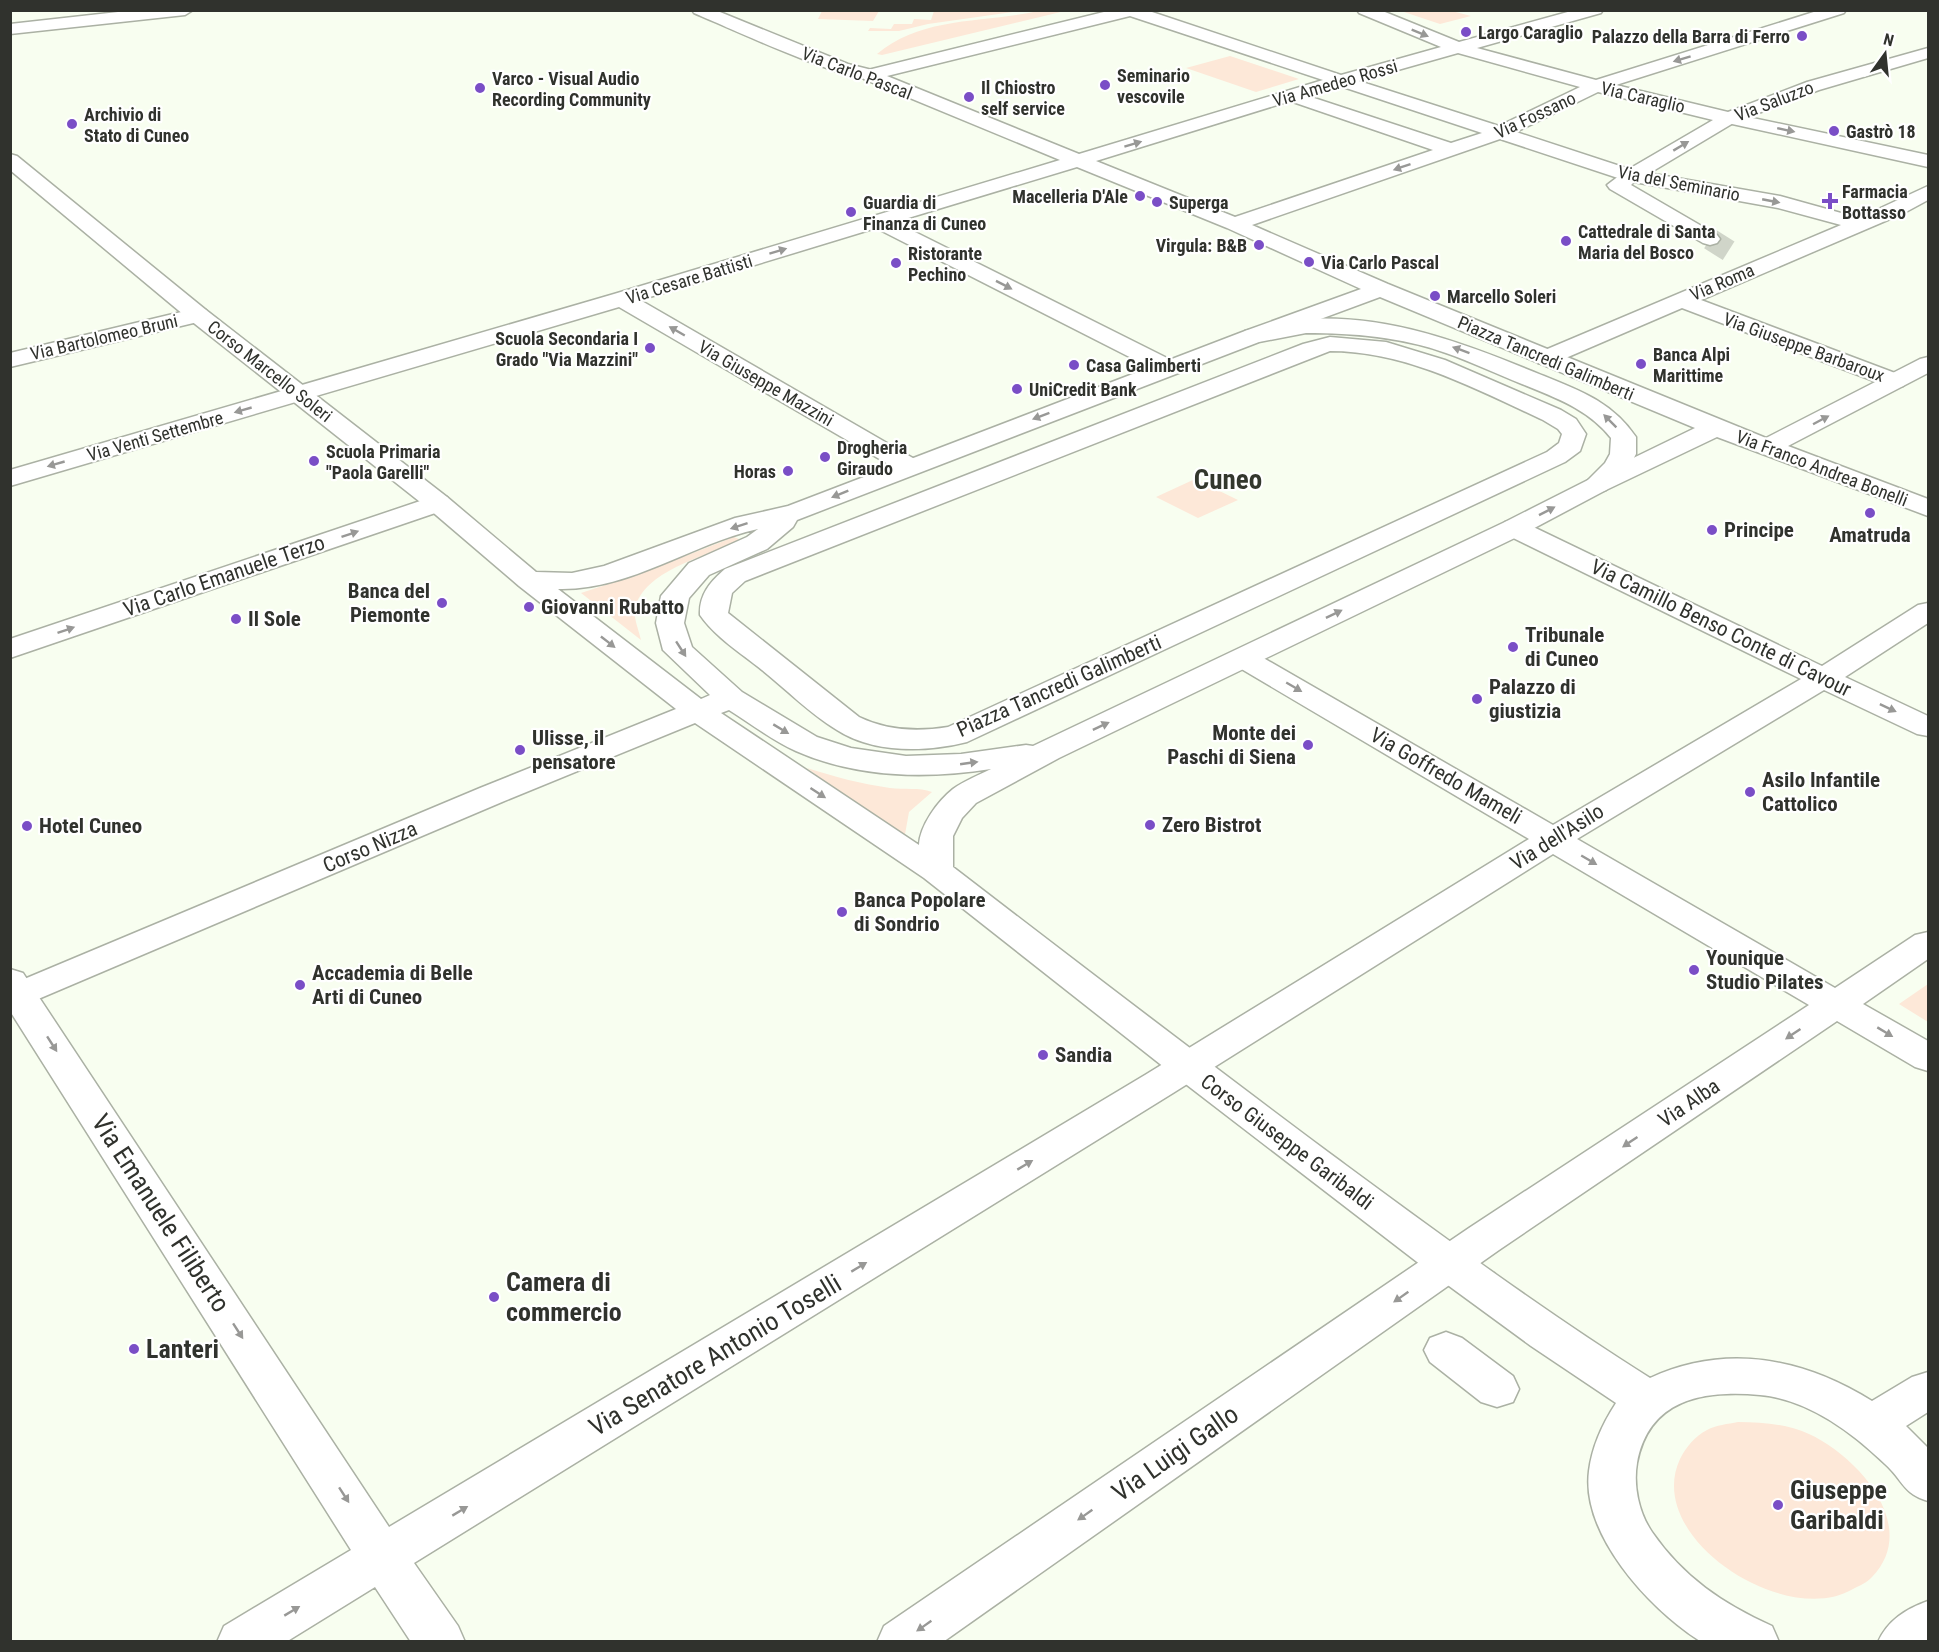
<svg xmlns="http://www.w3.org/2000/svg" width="1939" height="1652" font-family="'Roboto Condensed',sans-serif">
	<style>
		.green { fill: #fde8d8 }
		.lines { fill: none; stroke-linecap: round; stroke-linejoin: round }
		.pedestrian-tunnel { stroke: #d0d5c9; stroke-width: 22; stroke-dasharray: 22 11; stroke-linecap: butt }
		.pedestrian-casing { stroke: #abb1a4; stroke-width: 3 }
		.minor-casing { stroke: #abb1a4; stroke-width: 3 }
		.tertiary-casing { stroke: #abb1a4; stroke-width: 3 }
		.secondary-casing { stroke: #abb1a4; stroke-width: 3 }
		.pedestrian { fill: #fff; fill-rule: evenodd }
		.minor { fill: #fff; fill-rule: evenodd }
		.tertiary { fill: #fff; fill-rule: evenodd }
		.secondary { fill: #fff; fill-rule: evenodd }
		.oneway { fill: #989896 }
		.poi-dot { fill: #7a4ec6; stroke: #fff; stroke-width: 2 }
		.labels { text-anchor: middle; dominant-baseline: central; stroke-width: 4.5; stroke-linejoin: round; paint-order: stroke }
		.far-poi-label { font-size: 18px; font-weight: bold; fill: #30322d; stroke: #fff; text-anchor: start }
		.far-street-label { font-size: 18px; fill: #30322d; stroke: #fff }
		.poi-label { font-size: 21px; font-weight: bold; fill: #30322d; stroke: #fff; text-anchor: start }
		.street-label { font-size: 21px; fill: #30322d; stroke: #fff }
		.near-street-label { font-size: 26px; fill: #30322d; stroke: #fff }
		.near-poi-label { font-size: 26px; font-weight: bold; fill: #30322d; stroke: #fff; text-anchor: start }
		.far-town-label { font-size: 27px; font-weight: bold; fill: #33372d; stroke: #fff }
	</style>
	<rect width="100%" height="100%" fill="#f8fef0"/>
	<!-- green -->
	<path class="green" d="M822,11V10L879,11L873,21L818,19Z
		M934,11V10L1019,11L928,24L899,31H868L870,28L891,29L894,24H912L914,19L931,20Z
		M1038,11H1065L882,55L877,54C921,16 984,23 1038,11Z
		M1412,11H1452L1471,16L1440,24L1404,12Z
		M1230,56L1299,79L1256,92L1186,68Z
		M1195,479L1238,500L1198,518L1156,497Z
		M734,537L739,539L734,544C703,556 644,572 635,608C633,617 639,631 641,640L581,593L639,574Z
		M807,768C835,777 862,784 890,788C904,790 919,787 932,792L909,812L904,840Z
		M1928,984V1022L1899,1004Z
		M1738,1422C1763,1422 1786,1424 1809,1434C1857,1456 1921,1526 1872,1577C1868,1582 1859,1586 1853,1589C1786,1629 1643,1538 1680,1459C1686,1447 1695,1436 1707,1430C1716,1425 1728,1424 1738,1422Z"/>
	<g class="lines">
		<!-- pedestrian-tunnel -->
		<path class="pedestrian-tunnel" d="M1710,239L1737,256"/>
		<!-- pedestrian casing -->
		<g class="pedestrian-casing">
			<path id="pedestrian" d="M692,10H715L848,64L876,71L879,75L876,79C852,85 725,26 694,13Z
				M1729,113L1928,155V167L1723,122L1720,118L1723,114Z
				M1631,170L1780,196L1859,218L1928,186V200L1904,213L1701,300L1903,376L1907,381L1903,386L1895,388L1887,386L1682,308L1554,363L1546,365L1538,363L1534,358L1538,353L1841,225L1778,208L1634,182L1631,185L1717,235L1720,239L1717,243L1710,245L1703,243L1610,189L1607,185L1624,172Z
				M1330,337L1386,342L1445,360L1561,410L1576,419L1586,434L1580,451L1565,462L967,742C927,752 874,754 837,730C810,714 786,689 762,670C741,653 715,637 700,615C699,595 710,582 725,569L1303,344ZM1330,351C1406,351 1476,389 1543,420L1558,429L1562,434L1559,443L1547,452L948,727C917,732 888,731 859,717L728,613L732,593L745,581Z
				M1446,1332L1462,1338L1513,1376L1519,1389L1513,1402L1497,1407L1481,1402L1430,1362L1424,1350L1430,1338Z"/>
		</g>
		<!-- minor casing -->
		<g class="minor-casing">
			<path id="minor" d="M1112,10H1146L1341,75L1441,47L1359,13L1357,10H1380L1459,42L1575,10H1603L1601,13L1477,48L1596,80L1820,10H1846L1844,13L1616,85L1728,112L1807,82L1928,48V58L1819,90L1735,122L1638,180H1624L1500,139L1252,225L1388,284L1766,438L1920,359L1928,357V373L1788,446L1928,499V516L1717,437L1606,490L1597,493L1588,490L1584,485L1588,480L1695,428L1380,297L1261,341L1253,343L1245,341L1242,336L1245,331L1361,289L1227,228L1077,167L895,222L1177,363L1181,368L1177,373L1169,375L1161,373L876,228L640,300L918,461L922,466L918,471L909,474L900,471L619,307L10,486V470L614,294L1060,160L864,79L861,75L864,71ZM1130,16L1323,80L1079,154L887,76ZM1458,53L1580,87L1499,126L1359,81ZM1340,86L1482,133L1451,143L1308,96ZM1598,92L1713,120L1629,169L1516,132ZM1290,101L1433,150L1235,217L1096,161Z
				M198,308L206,310L209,315L206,320L10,367V353Z
				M438,495L447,497L451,503L447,509L10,658V639Z
				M1514,520L1523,522L1822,666L1918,605L1928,603V623L1845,677L1928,716V736L1917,734L1824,690L1577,839L1835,988L1915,935L1928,932V959L1863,1004L1928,1041V1071L1915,1067L1837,1021L1499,1250L943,1642H877L884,1626L1469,1228L1809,1005L1553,854L1173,1093L414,1563L458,1626L465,1642H411L375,1587L286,1642H217L224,1626L351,1550L10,1011V969L23,973L389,1527L1145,1075L1529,839L1233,664L1228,658L1233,652L1243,649L1253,652L1553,825L1801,679L1505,534L1501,528L1505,522Z"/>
		</g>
		<!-- tertiary casing -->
		<g class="tertiary-casing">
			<path id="tertiary" d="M10,154L17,156L206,310L447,497L536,572L572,573L604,566L735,518L788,506L1245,331C1265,326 1288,320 1308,319C1388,315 1461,342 1534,372C1575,389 1610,399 1636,437V454L1629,467L1606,490L1523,534L1059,758L976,803L962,818L953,836V867C1078,963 1202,1058 1328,1152C1434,1230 1539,1308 1650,1378C1726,1343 1803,1358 1872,1401L1912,1377L1928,1372V1412L1906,1426L1928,1448V1501C1903,1494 1903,1480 1885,1464C1852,1432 1807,1399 1760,1395C1703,1390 1649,1399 1637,1463C1633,1486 1639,1513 1652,1532C1683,1577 1723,1604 1772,1626L1779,1642H1701L1697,1639C1648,1607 1581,1534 1589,1471C1592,1446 1603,1423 1616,1403L1531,1346L1434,1275L1174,1075L924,878L695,723L502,802L10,1011V985L480,788L676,709L519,586L429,509L190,320L10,170ZM1306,333C1353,333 1402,337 1446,353C1472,362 1497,374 1522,384C1556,398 1588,409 1611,438L1610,454L1605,463L1588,480L1505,522L1033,746L1026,745L961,754L906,756L851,748L817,737L742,692L692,647L684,623L689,598L709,575L767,549L793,527L797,520L1259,342ZM758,529L747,537L689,563L661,596L656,623L663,650L710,695L701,699L558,589C629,591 691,544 758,529ZM729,710C750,723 773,741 796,751C857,778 927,779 991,769C979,775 964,781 953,789C938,801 920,825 919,845L721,713Z
				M1928,1601V1642H1878C1888,1620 1906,1609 1928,1601Z"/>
		</g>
		<!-- secondary casing -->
		<g class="secondary-casing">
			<path id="secondary" d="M136,10H193L185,15L10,34V24Z"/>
		</g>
		<!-- pedestrian -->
		<use href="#pedestrian" class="pedestrian"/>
		<!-- minor -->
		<use href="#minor" class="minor"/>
		<!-- tertiary -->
		<use href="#tertiary" class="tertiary"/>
		<!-- secondary -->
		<use href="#secondary" class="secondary"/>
	</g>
	<!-- one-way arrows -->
	<defs><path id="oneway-solid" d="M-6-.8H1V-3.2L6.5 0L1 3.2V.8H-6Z" transform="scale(1.5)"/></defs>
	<g class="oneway">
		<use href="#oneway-solid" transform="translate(1420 33) rotate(22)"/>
		<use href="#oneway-solid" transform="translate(1682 59) rotate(163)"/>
		<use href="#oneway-solid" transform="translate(1786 130) rotate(12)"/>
		<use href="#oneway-solid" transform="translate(1133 144) rotate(-17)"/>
		<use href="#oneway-solid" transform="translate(1681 146) rotate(-31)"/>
		<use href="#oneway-solid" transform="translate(1402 167) rotate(161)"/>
		<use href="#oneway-solid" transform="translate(1771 201) rotate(11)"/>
		<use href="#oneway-solid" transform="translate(778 251) rotate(-17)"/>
		<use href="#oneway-solid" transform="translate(1004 285) rotate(27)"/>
		<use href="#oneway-solid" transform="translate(677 331) rotate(-150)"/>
		<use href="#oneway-solid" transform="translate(1461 350) rotate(-160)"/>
		<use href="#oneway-solid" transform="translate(243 410) rotate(164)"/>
		<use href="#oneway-solid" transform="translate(1041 416) rotate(159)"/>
		<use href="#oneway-solid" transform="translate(1821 420) rotate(-28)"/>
		<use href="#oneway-solid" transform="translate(1610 421) rotate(-135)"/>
		<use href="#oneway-solid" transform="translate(56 464) rotate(164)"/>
		<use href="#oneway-solid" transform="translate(840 494) rotate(158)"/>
		<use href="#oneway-solid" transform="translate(1547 511) rotate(-27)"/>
		<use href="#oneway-solid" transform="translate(739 526) rotate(162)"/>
		<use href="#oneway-solid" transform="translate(350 534) rotate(-19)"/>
		<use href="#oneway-solid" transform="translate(1334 614) rotate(-26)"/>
		<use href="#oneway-solid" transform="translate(66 630) rotate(-19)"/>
		<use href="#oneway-solid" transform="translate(608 642) rotate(38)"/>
		<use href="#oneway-solid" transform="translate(681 649) rotate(57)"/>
		<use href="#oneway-solid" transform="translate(1294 687) rotate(30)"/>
		<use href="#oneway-solid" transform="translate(1888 708) rotate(25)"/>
		<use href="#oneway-solid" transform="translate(1101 726) rotate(-25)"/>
		<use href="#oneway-solid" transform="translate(781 729) rotate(31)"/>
		<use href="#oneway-solid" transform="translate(969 763) rotate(-8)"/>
		<use href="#oneway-solid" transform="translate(818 793) rotate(33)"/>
		<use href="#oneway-solid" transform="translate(1589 860) rotate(30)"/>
		<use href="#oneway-solid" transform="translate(1885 1032) rotate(31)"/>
		<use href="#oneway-solid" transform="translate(1793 1034) rotate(146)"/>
		<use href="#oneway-solid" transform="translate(52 1044) rotate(57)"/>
		<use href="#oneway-solid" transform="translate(1630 1142) rotate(146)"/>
		<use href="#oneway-solid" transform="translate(1025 1165) rotate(-31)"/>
		<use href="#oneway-solid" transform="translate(859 1267) rotate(-31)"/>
		<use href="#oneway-solid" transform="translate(1401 1297) rotate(145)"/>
		<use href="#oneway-solid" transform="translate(238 1331) rotate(57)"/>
		<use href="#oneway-solid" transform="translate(344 1495) rotate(57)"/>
		<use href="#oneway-solid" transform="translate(460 1511) rotate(-31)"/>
		<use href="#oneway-solid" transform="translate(1085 1515) rotate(145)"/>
		<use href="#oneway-solid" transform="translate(292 1611) rotate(-31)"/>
		<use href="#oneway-solid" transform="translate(924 1626) rotate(145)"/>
	</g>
	<!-- markers -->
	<g class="poi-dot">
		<circle cx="1466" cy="32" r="6"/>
		<circle cx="1802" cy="36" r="6"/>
		<circle cx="1105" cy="85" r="6"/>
		<circle cx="480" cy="88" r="6"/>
		<circle cx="969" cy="97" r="6"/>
		<circle cx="72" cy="124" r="6"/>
		<circle cx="1834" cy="131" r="6"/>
		<circle cx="1140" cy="196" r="6"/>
		<path d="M1827 192h6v6h6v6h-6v6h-6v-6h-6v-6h6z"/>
		<circle cx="1157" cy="202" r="6"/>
		<circle cx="851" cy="212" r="6"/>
		<circle cx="1566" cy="241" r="6"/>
		<circle cx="1259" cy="245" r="6"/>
		<circle cx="1309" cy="262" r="6"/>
		<circle cx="896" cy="263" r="6"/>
		<circle cx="1435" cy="296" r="6"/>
		<circle cx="650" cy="348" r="6"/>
		<circle cx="1641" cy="364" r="6"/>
		<circle cx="1074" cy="365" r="6"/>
		<circle cx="1017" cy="389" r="6"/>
		<circle cx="825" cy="457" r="6"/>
		<circle cx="314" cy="461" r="6"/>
		<circle cx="788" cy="471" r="6"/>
		<circle cx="1870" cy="513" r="6"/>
		<circle cx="1712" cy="530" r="6"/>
		<circle cx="442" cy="603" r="6"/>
		<circle cx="529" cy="607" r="6"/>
		<circle cx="236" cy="619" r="6"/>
		<circle cx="1513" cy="647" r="6"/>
		<circle cx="1477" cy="699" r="6"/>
		<circle cx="1308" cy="745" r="6"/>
		<circle cx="520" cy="750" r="6"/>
		<circle cx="1750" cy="792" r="6"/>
		<circle cx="1150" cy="825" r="6"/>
		<circle cx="27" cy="826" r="6"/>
		<circle cx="842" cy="912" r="6"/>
		<circle cx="1694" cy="970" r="6"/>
		<circle cx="300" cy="985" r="6"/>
		<circle cx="1043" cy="1055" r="6"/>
		<circle cx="494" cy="1297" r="6"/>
		<circle cx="134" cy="1349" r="6"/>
		<circle cx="1778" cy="1505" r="6"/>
	</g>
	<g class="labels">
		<!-- far-poi labels -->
		<g class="far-poi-label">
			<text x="1478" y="32">Largo Caraglio</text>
			<text x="1790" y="36" text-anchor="end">Palazzo della Barra di Ferro</text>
			<text x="1117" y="75">Seminario<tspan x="1117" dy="21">vescovile</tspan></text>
			<text x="492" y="78">Varco - Visual Audio<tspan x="492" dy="21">Recording Community</tspan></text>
			<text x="981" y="87">Il Chiostro<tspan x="981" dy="21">self service</tspan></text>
			<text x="84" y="114">Archivio di<tspan x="84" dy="21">Stato di Cuneo</tspan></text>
			<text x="1846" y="131">Gastrò 18</text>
			<text x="1842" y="191">Farmacia<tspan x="1842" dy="21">Bottasso</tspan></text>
			<text x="1128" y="196" text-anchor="end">Macelleria D'Ale</text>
			<text x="863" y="202">Guardia di<tspan x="863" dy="21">Finanza di Cuneo</tspan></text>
			<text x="1169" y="202">Superga</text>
			<text x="1578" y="231">Cattedrale di Santa<tspan x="1578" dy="21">Maria del Bosco</tspan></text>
			<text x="1247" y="245" text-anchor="end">Virgula: B&amp;B</text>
			<text x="908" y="253">Ristorante<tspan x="908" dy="21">Pechino</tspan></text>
			<text x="1321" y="262">Via Carlo Pascal</text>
			<text x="1447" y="296">Marcello Soleri</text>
			<text x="638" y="338" text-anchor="end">Scuola Secondaria I<tspan x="638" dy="21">Grado "Via Mazzini"</tspan></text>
			<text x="1653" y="354">Banca Alpi<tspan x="1653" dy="21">Marittime</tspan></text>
			<text x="1086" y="365">Casa Galimberti</text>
			<text x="1029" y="389">UniCredit Bank</text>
			<text x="837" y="447">Drogheria<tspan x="837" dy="21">Giraudo</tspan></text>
			<text x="326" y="451">Scuola Primaria<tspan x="326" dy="21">"Paola Garelli"</tspan></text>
			<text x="776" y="471" text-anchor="end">Horas</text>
		</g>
		<!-- far-street labels -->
		<g class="far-street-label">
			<text transform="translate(857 73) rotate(21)">Via Carlo Pascal</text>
			<text transform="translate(1335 83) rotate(-16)">Via Amedeo Rossi</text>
			<text transform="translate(1643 97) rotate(13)">Via Caraglio</text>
			<text transform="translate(1774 101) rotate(-21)">Via Saluzzo</text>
			<text transform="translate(1535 115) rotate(-25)">Via Fossano</text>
			<text transform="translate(1679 183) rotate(11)">Via del Seminario</text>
			<text transform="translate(689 279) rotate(-17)">Via Cesare Battisti</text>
			<text transform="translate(1722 282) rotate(-23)">Via Roma</text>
			<text transform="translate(104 337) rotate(-13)">Via Bartolomeo Bruni</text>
			<text transform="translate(1804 347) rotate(20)">Via Giuseppe Barbaroux</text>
			<text transform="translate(1546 358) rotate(23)">Piazza Tancredi Galimberti</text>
			<text transform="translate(270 371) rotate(38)">Corso Marcello Soleri</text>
			<text transform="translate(766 383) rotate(30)">Via Giuseppe Mazzini</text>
			<text transform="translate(155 436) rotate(-16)">Via Venti Settembre</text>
			<text transform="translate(1822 468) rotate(21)">Via Franco Andrea Bonelli</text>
		</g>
		<!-- poi labels -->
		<g class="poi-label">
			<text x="1724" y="530">Principe</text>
			<text x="1870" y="535" text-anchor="middle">Amatruda</text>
			<text x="430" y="591" text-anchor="end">Banca del<tspan x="430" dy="24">Piemonte</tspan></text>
			<text x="541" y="607">Giovanni Rubatto</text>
			<text x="248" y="619">Il Sole</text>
			<text x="1525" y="635">Tribunale<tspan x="1525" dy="24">di Cuneo</tspan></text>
			<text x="1489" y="687">Palazzo di<tspan x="1489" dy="24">giustizia</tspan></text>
			<text x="1296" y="733" text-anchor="end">Monte dei<tspan x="1296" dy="24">Paschi di Siena</tspan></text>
			<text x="532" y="738">Ulisse, il<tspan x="532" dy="24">pensatore</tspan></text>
			<text x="1762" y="780">Asilo Infantile<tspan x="1762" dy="24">Cattolico</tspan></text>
			<text x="1162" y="825">Zero Bistrot</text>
			<text x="39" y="826">Hotel Cuneo</text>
			<text x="854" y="900">Banca Popolare<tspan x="854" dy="24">di Sondrio</tspan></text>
			<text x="1706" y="958">Younique<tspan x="1706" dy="24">Studio Pilates</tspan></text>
			<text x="312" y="973">Accademia di Belle<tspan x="312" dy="24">Arti di Cuneo</tspan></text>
			<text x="1055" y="1055">Sandia</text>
		</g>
		<!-- street labels -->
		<g class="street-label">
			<text transform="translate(224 576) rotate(-19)">Via Carlo Emanuele Terzo</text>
			<text transform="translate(1721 628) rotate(26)">Via Camillo Benso Conte di Cavour</text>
			<text transform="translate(1059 686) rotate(-24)">Piazza Tancredi Galimberti</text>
			<text transform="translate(1446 776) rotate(30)">Via Goffredo Mameli</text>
			<text transform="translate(1557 837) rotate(-32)">Via dell'Asilo</text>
			<text transform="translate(370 847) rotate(-23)">Corso Nizza</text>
			<text transform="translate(1689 1103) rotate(-34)">Via Alba</text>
			<text transform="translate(1287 1142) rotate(37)">Corso Giuseppe Garibaldi</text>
		</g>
		<!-- near-street labels -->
		<g class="near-street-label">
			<text transform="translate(161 1213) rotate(57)">Via Emanuele Filiberto</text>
			<text transform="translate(715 1355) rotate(-31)">Via Senatore Antonio Toselli</text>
			<text transform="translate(1175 1453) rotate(-35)">Via Luigi Gallo</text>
		</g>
		<!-- near-poi labels -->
		<g class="near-poi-label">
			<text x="506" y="1282">Camera di<tspan x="506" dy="30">commercio</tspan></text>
			<text x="146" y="1349">Lanteri</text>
			<text x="1790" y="1490">Giuseppe<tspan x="1790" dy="30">Garibaldi</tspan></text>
		</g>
		<!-- far-town labels -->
		<g class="far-town-label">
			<text x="1228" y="480">Cuneo</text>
		</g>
	</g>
	<!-- border -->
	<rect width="1939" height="1652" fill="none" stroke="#30322d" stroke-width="24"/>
	<!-- north arrow -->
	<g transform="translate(1885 54) rotate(15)" stroke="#ffffff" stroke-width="4.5" paint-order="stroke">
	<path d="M0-4.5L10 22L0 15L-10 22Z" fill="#30322d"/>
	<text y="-9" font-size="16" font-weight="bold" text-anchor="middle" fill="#30322d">N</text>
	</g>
</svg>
